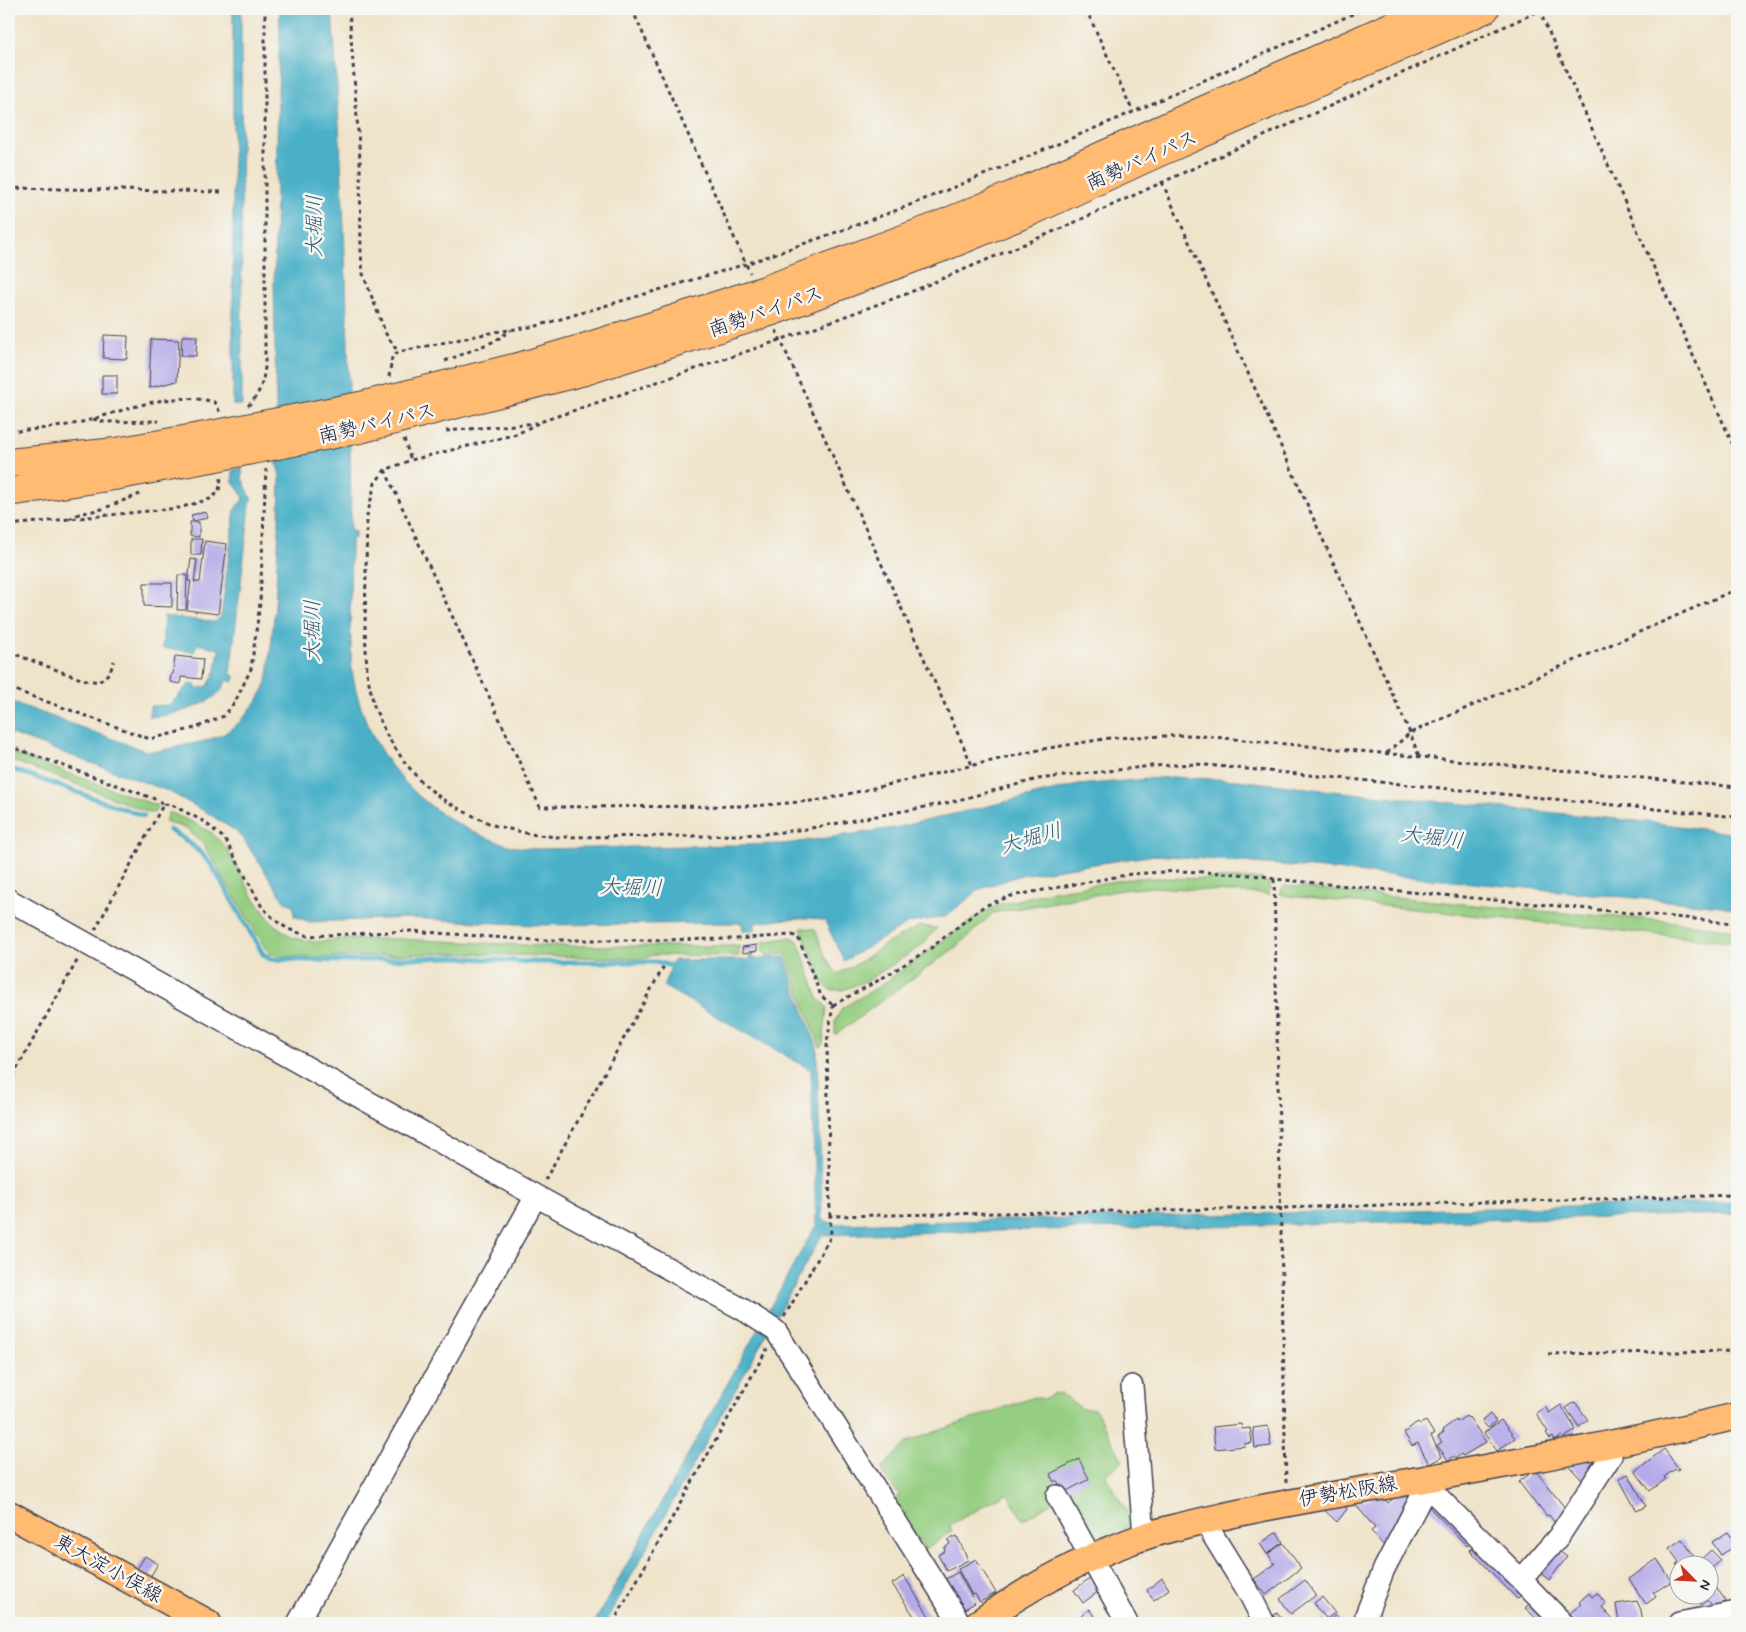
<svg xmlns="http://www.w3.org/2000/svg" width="1746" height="1632" font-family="Mynerve,'Klee One',sans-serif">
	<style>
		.green { fill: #95ce81; stroke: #5c785e }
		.water { fill: #49b0c8; stroke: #366982 }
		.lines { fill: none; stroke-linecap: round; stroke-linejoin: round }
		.stream { stroke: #49b0c8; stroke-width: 5 }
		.building { fill: #b5aae8 }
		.minor-casing { stroke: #413f50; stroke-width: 24 }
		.major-casing { stroke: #413f50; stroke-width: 29 }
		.highway-casing { stroke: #413f50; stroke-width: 30 }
		.path { stroke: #413f50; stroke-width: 3; stroke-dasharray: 4 4; stroke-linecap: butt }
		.minor { stroke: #fff; stroke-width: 21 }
		.major { stroke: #ffbb71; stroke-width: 26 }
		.highway { stroke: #ffbb71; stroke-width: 28 }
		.highway-bridge-casing { stroke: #413f50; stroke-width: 30; stroke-linecap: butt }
		.highway-bridge { stroke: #ffbb71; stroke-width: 28 }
		.labels { text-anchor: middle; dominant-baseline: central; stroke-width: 5; stroke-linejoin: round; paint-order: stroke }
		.street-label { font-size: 20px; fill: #22223b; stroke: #f6f6f2 }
		.water-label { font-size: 21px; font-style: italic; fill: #325b73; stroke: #f6f6f2 }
	</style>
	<rect width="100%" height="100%" fill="#f6f6f2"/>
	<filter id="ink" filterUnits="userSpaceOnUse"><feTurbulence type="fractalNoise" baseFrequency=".02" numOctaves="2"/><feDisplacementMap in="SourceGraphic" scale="10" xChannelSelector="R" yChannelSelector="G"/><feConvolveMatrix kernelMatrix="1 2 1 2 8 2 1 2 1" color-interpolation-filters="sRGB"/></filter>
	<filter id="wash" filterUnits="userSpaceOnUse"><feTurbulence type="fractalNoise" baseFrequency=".0096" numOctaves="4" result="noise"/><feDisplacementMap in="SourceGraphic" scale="20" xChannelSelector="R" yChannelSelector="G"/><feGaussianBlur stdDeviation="1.12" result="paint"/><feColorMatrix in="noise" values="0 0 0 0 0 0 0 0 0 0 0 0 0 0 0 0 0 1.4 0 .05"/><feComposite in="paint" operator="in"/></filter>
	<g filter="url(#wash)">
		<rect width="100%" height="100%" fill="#efe3c9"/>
		<!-- green -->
		<path class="green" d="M9,752L158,806L154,813L146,811L63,779L9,760Z
			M169,812L192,822L212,833L227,849L252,895L272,923L293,938L315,942L347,939H400L544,946H739V956L653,955L643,959L446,953L316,958L283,956L269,954L223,878L213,859L201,842L187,829L165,821Z
			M1135,878L1262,879L1269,884V896L1264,894L1154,887L1122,890L993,913L960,944L835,1035V1021L842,1008L880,986L976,917L1001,904L1052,891Z
			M1284,886C1369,894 1455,904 1541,911C1606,917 1673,919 1737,931V943L1289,896L1280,894Z
			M920,926L937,928L920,947L868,980L843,990H830L822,982L801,928L815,929L826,958L837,974L857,964L884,945Z
			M792,937L798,941L818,998L827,1007L823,1044L820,1047L785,954L767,956L763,951L762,942Z
			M1055,1393L1061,1394L1083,1409H1095L1123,1461L1105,1475L1135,1525L1084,1546L1054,1501L1023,1520L1007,1493L950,1525L952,1531L925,1549L892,1502L899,1495L884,1476L882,1468L907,1442L1034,1397L1043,1399Z"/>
		<!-- water -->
		<path class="water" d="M233,9H241L242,405H233Z
			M280,9H332C344,183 350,357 351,531L355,532V538L351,539C351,573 349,607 351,642C351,653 351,665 353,676C368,760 427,821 508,845C518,848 529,848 539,849L785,844L894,828L1078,785L1170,777L1238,780L1323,790L1657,823L1737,834V909L1721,906L1279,865L1155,855L1021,875L980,889L945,917L909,923L844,961L825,921C806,914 775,921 755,923V931H743L742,923L533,925L407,918L310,922L294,916L293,905L285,902L246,843L237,832L206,812L168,791L9,733V701L146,751H158L205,741L224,734L240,722L257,701L264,689L268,676L275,606L279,525L280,475L277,466L274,281Z
			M242,468V478L251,498L230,673L236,677L233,682L227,680C225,683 223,688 221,691C206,707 171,716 149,717L150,706L170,705L189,684L196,685L195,689L208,686L216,670L219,649L197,644L194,652L162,648L164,616L215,622L221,616L235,509L244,498L233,482V470Z
			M753,955V959L784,957L817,1047L822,1220L836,1224L1737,1202V1214L822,1235L605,1623H594L816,1225L811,1070L663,986L674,960H750L749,956Z"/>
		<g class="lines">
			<!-- stream -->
			<path class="stream" d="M9,768L144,816
				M169,830C186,839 199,849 211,864L263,954L270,959L338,961L454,957L529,962H657L671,966"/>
		</g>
		<g id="blocks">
			<!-- building -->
			<path class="building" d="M104,335L128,336L127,359L103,358Z
				M182,336H197L196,356H181Z
				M151,339L179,340L177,381L149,388Z
				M102,375H117V394H102Z
				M206,512L208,518L193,521L191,515Z
				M190,522H199V537L190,536Z
				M191,539H202L201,555H191Z
				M205,541L227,544L218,614L187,610L191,581H188L191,559L197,560L194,582H200Z
				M178,575H187L186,610H177Z
				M144,583H172V607L144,606Z
				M175,656L203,659L201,679L181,677L180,684L170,682L171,674H173Z
				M757,945V951L743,953L742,947Z
				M1575,1402L1588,1420L1579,1427L1566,1408Z
				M1561,1405L1576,1430L1564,1438L1562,1436L1555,1441L1553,1437L1550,1439L1546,1433L1548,1432L1536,1413L1545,1407L1549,1413Z
				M1490,1414L1496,1421L1488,1428L1482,1421Z
				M1466,1416L1468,1418L1469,1417L1486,1442L1463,1456L1461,1454L1456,1458L1454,1456L1448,1460L1437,1445L1442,1442L1438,1437L1444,1432L1442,1430L1456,1420L1457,1422Z
				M1501,1420L1515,1438L1497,1451L1484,1433Z
				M1426,1421L1434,1434L1431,1436L1442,1457L1429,1464L1418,1443L1412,1446L1404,1433L1409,1430L1408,1428L1418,1422L1420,1424Z
				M1241,1424L1242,1429L1250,1428L1252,1443L1244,1444L1245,1446L1215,1449L1213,1427Z
				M1268,1426L1271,1446L1255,1448L1253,1428Z
				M1664,1449L1679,1469L1676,1471L1675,1469L1664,1477L1666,1479L1650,1491L1635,1471Z
				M1590,1455L1599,1465L1582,1480L1569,1466L1581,1456Z
				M1079,1459L1089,1479L1063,1493L1057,1480L1054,1482L1050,1474Z
				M1535,1470L1569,1513L1558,1527L1549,1515L1547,1516L1539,1506L1538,1507L1519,1482Z
				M1628,1474L1646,1506L1637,1511L1619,1479Z
				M1418,1488L1385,1547L1371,1531L1375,1528L1354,1503L1381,1495L1388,1503L1403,1490Z
				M1430,1493L1475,1539L1467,1546L1422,1500Z
				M1346,1505L1345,1506L1347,1509L1337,1522L1322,1508Z
				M1277,1532L1283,1542L1267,1554L1260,1544Z
				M1728,1532L1737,1545L1721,1555L1712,1542Z
				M957,1536L968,1560L947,1571L938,1555L945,1551L944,1548L950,1544L948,1540Z
				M1682,1539L1700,1564H1678V1567L1676,1564L1679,1562L1669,1548Z
				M1283,1543L1301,1568L1266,1595L1254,1579L1275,1564L1268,1554Z
				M1478,1543L1525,1591L1517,1599L1470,1550Z
				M1711,1550L1721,1560L1708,1572V1564H1702L1699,1561Z
				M1559,1551L1567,1557L1549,1580L1535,1569Z
				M145,1556L158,1564L150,1577L137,1569Z
				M976,1559L996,1593L980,1602L975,1594L972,1595L958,1569Z
				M1657,1559L1672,1581L1653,1593L1656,1597L1646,1604L1629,1579Z
				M1737,1562V1585L1730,1573L1734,1571L1731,1566Z
				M958,1572L975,1603L961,1611L944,1580Z
				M904,1576L929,1616L919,1623L892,1584Z
				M1708,1576L1726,1601L1714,1610L1707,1600L1701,1605L1696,1597L1693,1599L1690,1594H1708Z
				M1090,1578L1099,1591L1083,1603L1074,1590Z
				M1162,1578L1169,1589L1154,1600L1147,1590Z
				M1305,1580L1316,1595L1291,1614L1280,1599Z
				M1589,1593L1592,1597L1597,1593L1606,1604L1602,1607L1613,1620L1609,1623L1593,1622L1575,1623L1568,1615L1581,1604L1579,1602Z
				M1322,1597L1335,1613L1327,1619L1315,1606H1316L1314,1603Z
				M1533,1600L1545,1619L1541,1623L1525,1608Z
				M1637,1601L1641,1610L1643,1623H1619L1616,1604Z
				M1089,1609L1096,1619L1090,1623H1087L1081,1616Z
				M1277,1612L1284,1621L1282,1623H1273L1269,1619Z
				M1336,1615L1343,1623H1318L1323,1619L1326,1623Z"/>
		</g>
	</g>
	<g filter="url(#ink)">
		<use href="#blocks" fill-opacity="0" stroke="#413f50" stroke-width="1"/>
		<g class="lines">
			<!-- minor casing -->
			<g class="minor-casing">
				<path id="minor" d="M9,900L536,1196L742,1309L776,1331L960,1623
					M1132,1386L1144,1536
					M1425,1479L1433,1492L1521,1580L1563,1623
					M1057,1496L1127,1623
					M1204,1521L1251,1597L1264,1623
					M1521,1580L1559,1536L1611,1456L1610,1443
					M298,1623L536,1196
					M1365,1623L1366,1615L1384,1569L1428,1484
					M1679,1623L1737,1612"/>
			</g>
			<!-- major casing -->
			<g class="major-casing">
				<path id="major" d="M9,1514L208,1623
					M978,1623C1025,1590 1075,1562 1129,1542C1160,1530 1193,1523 1225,1516C1291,1501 1358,1491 1425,1479C1529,1460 1634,1441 1737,1416"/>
			</g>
			<!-- highway casing -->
			<g class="highway-casing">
				<path id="highway" d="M360,406L522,366L577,350L765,290L933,228L1030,188L1430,9
					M360,429L585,371L773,311L858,279L941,248L1034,210L1153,155L1485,9
					M9,463L116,452L211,435
					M9,492L114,476L211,458"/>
			</g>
			<!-- path -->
			<path class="path" d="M349,9L360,159L361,253L363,274L386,334L398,352
				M632,9L750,273
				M1086,9L1133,112
				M1543,9L1062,228L906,294L780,340L540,422L517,434L411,460L385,470L375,483L367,516L365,626L367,673L374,706L386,734L403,760L421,782L442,799L465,812L493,825L530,834L556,837L704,836L764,834L806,829L947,803L1038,779L1152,766L1196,764L1737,817
				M1539,10L1737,454
				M1162,182L1410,733L1419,756
				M9,188L225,192
				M776,330L972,765
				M445,361L495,341L511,330
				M389,377L392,357L398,352L495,332L537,326L746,264L834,233L900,209L1013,163L1133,112L1364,9
				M248,406C260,394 263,383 265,367V9
				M93,419L104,422L159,421
				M446,431L537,423
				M9,432C33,429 58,428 82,422C125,411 169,390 214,402L220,412
				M404,439L411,460
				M385,470L540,807L754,806L822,800L1043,749L1110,738L1192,735L1737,787
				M69,519L79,514L102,509L140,494
				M9,525L179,508L210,499L215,495L219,491L221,478
				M9,652L81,679L99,682L110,672L114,661
				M9,688L150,739L195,728L224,716L235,702L251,669L260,603L266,469
				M9,746L155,799L164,804
				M1387,753L1410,733L1737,589
				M1274,879L1286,1484
				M95,930L162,807L164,804L172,805L203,821L225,839L262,907L275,920L288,929L308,936L411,931L533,940H635L735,939L792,935L798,937L821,996L833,1005
				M833,1005L879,980L931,948L984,906L1011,896L1131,874L1180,871L1224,873L1263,876L1274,879L1705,920L1737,925
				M9,1083L78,959
				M545,1180L664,966
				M830,1216L827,1043L833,1005
				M784,1317L831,1236L830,1216L1280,1208L1737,1195
				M1548,1354L1737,1351
				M613,1623L767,1349"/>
			<!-- minor -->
			<use href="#minor" class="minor"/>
			<!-- major -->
			<use href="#major" class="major"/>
			<!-- highway -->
			<use href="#highway" class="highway"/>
			<!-- highway-bridge casing -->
			<g class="highway-bridge-casing">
				<path id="highway-bridge" d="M211,435L360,406
					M211,458L360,429"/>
			</g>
			<!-- highway-bridge -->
			<use href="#highway-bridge" class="highway-bridge"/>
		</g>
	</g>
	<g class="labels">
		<!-- street labels -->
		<g class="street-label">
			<text transform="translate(1142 161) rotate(-24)">南勢バイパス</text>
			<text transform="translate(766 312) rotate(-19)">南勢バイパス</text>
			<text transform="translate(377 424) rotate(-13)">南勢バイパス</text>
			<text transform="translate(1348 1492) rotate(-10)">伊勢松阪線</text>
			<text transform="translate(108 1569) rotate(29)">東大淀小俣線</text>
		</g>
		<!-- water labels -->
		<g class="water-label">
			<text transform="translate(315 226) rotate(-90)">大堀川</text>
			<text transform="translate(313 631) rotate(-90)">大堀川</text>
			<text transform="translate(1432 838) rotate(7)">大堀川</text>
			<text transform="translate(1031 839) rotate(-16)">大堀川</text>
			<text transform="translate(631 888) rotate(2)">大堀川</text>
		</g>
	</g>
	<!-- margin -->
	<rect width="1746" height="1632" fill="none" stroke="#f6f6f2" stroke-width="30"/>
	<!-- north arrow -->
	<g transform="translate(1694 1580) rotate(114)"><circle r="24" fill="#f6f6f2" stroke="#a1a1a9"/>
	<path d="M0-4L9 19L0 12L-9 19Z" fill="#c8321e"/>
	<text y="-8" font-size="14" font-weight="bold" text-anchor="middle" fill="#22223b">N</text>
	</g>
</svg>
